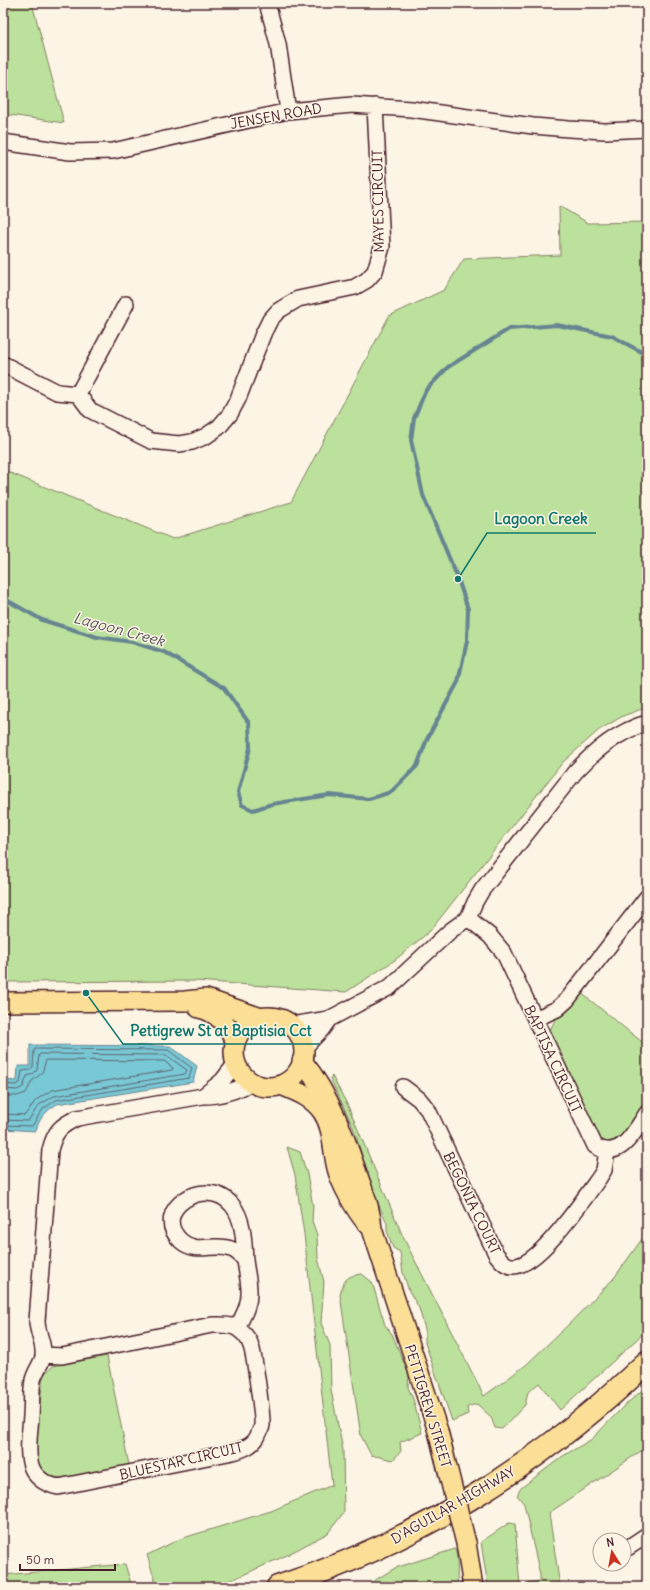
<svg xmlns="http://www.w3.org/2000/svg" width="650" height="1590" font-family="Delius,sans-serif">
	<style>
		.green { fill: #bce19c; stroke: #838064 }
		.water { fill: #79c8d5; stroke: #668491 }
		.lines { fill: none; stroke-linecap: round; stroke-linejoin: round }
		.shore { stroke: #5d636f; stroke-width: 1 }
		.stream { stroke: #668491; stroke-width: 4 }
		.minor-casing { stroke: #4a1f2b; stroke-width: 18 }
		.major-casing { stroke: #4a1f2b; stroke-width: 22 }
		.highway-casing { stroke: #4a1f2b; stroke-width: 25 }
		.minor { stroke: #fcf5e5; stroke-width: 15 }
		.major { stroke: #fbdf96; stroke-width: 19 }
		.highway { stroke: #fbdf96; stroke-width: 22 }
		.major-bridge-casing { stroke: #4a1f2b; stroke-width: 22; stroke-linecap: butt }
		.major-bridge { stroke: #fbdf96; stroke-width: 19 }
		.labels { text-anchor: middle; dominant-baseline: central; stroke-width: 3; stroke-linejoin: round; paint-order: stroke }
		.street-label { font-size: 14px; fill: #4a1f2b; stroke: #fcf5e5 }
		.water-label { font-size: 15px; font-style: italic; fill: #58525e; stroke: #fcf5e5 }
		.leader { fill: none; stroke: #0f766e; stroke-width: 1.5 }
		.callout-dot { fill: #0f766e; stroke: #fcf5e5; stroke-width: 1.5 }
		.callout-label { font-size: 15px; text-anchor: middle; font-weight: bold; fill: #0f766e; stroke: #fcf5e5; stroke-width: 3; stroke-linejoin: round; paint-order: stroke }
	</style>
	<rect width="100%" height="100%" fill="#fcf5e5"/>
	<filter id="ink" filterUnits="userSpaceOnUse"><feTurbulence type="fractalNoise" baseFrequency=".025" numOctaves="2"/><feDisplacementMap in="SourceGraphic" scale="8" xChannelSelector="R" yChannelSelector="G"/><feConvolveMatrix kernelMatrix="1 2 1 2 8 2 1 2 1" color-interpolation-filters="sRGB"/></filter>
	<g filter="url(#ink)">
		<!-- green -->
		<path class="green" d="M3,3H32L64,123L3,114Z
			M559,206L588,223L647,222V707L623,716L599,730L563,762L430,931L395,960L346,992L196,981L3,982V470L173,539L291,502L389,316L444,290L464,259L560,255Z
			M580,992L647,1046V1099L620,1137L610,1143L603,1140L599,1137L550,1032C552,1019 571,1003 580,992Z
			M332,1076L348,1106L404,1239L484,1396L526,1365L568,1325L614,1278L647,1232V1330L560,1410L539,1383L528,1392L525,1405L502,1429L495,1428L491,1417L477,1404L467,1407L468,1414L452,1421L425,1343V1329L419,1308L409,1291L403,1273L400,1252L393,1248L387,1231V1223L376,1199L353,1127L330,1078Z
			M287,1147L300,1152L307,1174L313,1206L312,1221L317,1235L318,1258L324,1282L321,1323L330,1345L331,1390L343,1450L344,1512L328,1533L285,1556L234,1579L212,1587H157L147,1555L180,1539L271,1511L332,1485L304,1234L295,1175Z
			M362,1274L372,1282L385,1325L392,1334L409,1375L408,1387L413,1399L422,1433L400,1442L401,1451L393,1460L371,1455L361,1436L340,1295C344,1280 345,1276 362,1274Z
			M107,1356L129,1465L65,1478L52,1477L42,1470L38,1465L35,1452L43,1375L53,1366Z
			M647,1386V1447L549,1513L560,1587H528L527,1583L540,1581V1575L524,1504L517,1495L521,1488L563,1456L592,1439L622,1408Z
			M509,1523L515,1524L520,1587H488L481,1542Z
			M455,1549C459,1562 456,1574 458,1587H364L395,1568Z
			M125,1564L132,1587H3V1575Z"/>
		<!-- water -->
		<path class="water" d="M30,1045L170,1046L197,1066L193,1082L57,1104C46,1111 39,1118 36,1131L3,1129V1080L17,1081L18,1066H30Z"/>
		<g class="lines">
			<!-- shore -->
			<path class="shore" d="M3,1084L16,1085L20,1083L22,1071L30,1070L33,1067L34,1051L35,1049L168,1050L192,1068L189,1078L56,1100L43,1109L32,1126L3,1125
				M3,1089L17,1090L23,1087L27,1076L33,1074L37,1070L39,1055L40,1054L166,1055L187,1070L185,1074L54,1096L39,1105L28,1121L3,1120
				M3,1096H17L26,1093L32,1081L42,1073L46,1060L164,1061L173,1068L172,1070L52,1090L36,1100L25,1115L3,1114"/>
			<!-- stream -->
			<path class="stream" d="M3,598L42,620L97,637L132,642L164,652L224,688L249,723L250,748L238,792L242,805L253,810L272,804L329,795L369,799L391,792L417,766L427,739L458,682L467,641L468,609L458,579L423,495L411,440L414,418L426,390L448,367L509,329L557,325L612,336L647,355"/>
			<!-- minor casing -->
			<g class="minor-casing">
				<path id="minor" d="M267,3L278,44L288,111
					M3,142L70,152L113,151L288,111L352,105L411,109L533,126L569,129L605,131L647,129
					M3,364L57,392L78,394L90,410L151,441L179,444L192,442L206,436L219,427L230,414L238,399L263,334L270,320L278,311L298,299L355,287L367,280L375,271L382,247L375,106
					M78,394L126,304
					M468,918L490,936L504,953L595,1146C620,1162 635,1131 647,1113
					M535,1019L557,1009L567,1000L647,897
					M291,1025L329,1019L390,987L450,931L468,918L475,902L482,890L575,772C595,751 618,731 647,723
					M304,1048L322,1029L329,1019
					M403,1087L419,1099L428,1110L496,1254C500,1259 505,1266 512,1266C537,1269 586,1196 599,1178L604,1170L607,1151
					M203,1096L222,1081L236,1063
					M237,1328C243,1316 250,1304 249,1291C249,1280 246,1270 245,1260C244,1243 244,1219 232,1205C207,1174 148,1210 181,1241C197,1255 214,1242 231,1249C237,1251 241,1256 245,1260
					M43,1355L62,1356L212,1325C220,1325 231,1324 238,1329C244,1333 249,1339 251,1346C254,1353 263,1417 262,1425C262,1427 260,1431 259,1433C255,1445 244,1449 233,1452L58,1487C20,1479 29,1446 31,1416C32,1404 31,1391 33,1380C35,1371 41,1365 43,1357C45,1345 37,1333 37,1321L50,1150C55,1131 60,1126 77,1118L203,1096C221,1096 236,1091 253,1082
					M629,1547L647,1535"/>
			</g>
			<!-- major casing -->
			<g class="major-casing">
				<path id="major" d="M3,1002L185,1001L206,999L261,1018
					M199,1008C218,1012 226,1024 236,1041
					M234 1052a35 35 0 1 1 70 0a35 35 0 1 1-70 0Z
					M302,1061C330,1095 345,1138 359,1179C365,1196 371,1211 372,1229L438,1431
					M281,1085C296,1091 312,1097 322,1111C334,1128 332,1149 337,1168C340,1182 356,1211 366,1222
					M466,1543L473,1587"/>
			</g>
			<!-- highway casing -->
			<g class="highway-casing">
				<path id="highway" d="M278,1587C417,1542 542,1463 647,1362"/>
			</g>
			<!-- minor -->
			<use href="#minor" class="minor"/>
			<!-- major -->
			<use href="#major" class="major"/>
			<!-- highway -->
			<use href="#highway" class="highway"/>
			<!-- major-bridge casing -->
			<g class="major-bridge-casing">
				<path id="major-bridge" d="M438,1431L466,1543"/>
			</g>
			<!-- major-bridge -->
			<use href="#major-bridge" class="major-bridge"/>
		</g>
	</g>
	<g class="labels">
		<!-- street labels -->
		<g class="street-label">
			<text transform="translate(276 116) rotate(-10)">JENSEN ROAD</text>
			<text transform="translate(378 201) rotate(-91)">MAYES CIRCUIT</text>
			<text transform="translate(553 1059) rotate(65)">BAPTISA CIRCUIT</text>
			<text transform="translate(472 1203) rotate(64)">BEGONIA COURT</text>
			<text transform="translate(428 1406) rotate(73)">PETTIGREW STREET</text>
			<text transform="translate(181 1461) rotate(-13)">BLUESTAR CIRCUIT</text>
			<text transform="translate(453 1505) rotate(-30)">D'AGUILAR HIGHWAY</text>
		</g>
		<!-- water labels -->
		<g class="water-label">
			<text transform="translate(119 629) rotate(15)">Lagoon Creek</text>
		</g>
	</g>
	<!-- callouts -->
	<path class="leader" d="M458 579L487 533H596M86 993L123 1044H320"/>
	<g class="callout-dot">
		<circle cx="458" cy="579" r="4"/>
		<circle cx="86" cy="993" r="4"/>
	</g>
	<g class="callout-label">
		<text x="541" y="524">Lagoon Creek</text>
		<text x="221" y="1036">Pettigrew St at Baptisia Cct</text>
	</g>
	<!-- margin -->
	<rect width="650" height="1590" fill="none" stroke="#fcf5e5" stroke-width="16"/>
	<rect x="8" y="8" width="634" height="1574" fill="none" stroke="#4a1f2b" stroke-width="1.5" filter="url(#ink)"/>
	<!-- north arrow -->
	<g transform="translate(612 1552) rotate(349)"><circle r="19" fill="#fcf5e5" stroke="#b59f9b"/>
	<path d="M0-3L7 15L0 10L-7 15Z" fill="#c8321e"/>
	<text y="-6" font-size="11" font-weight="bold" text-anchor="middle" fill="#4a1f2b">N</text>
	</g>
	<!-- scale -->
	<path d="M20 1564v6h95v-6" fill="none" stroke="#4a1f2b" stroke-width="2"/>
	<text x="26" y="1564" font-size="12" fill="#4a1f2b" stroke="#fcf5e5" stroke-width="3" paint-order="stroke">50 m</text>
</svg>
